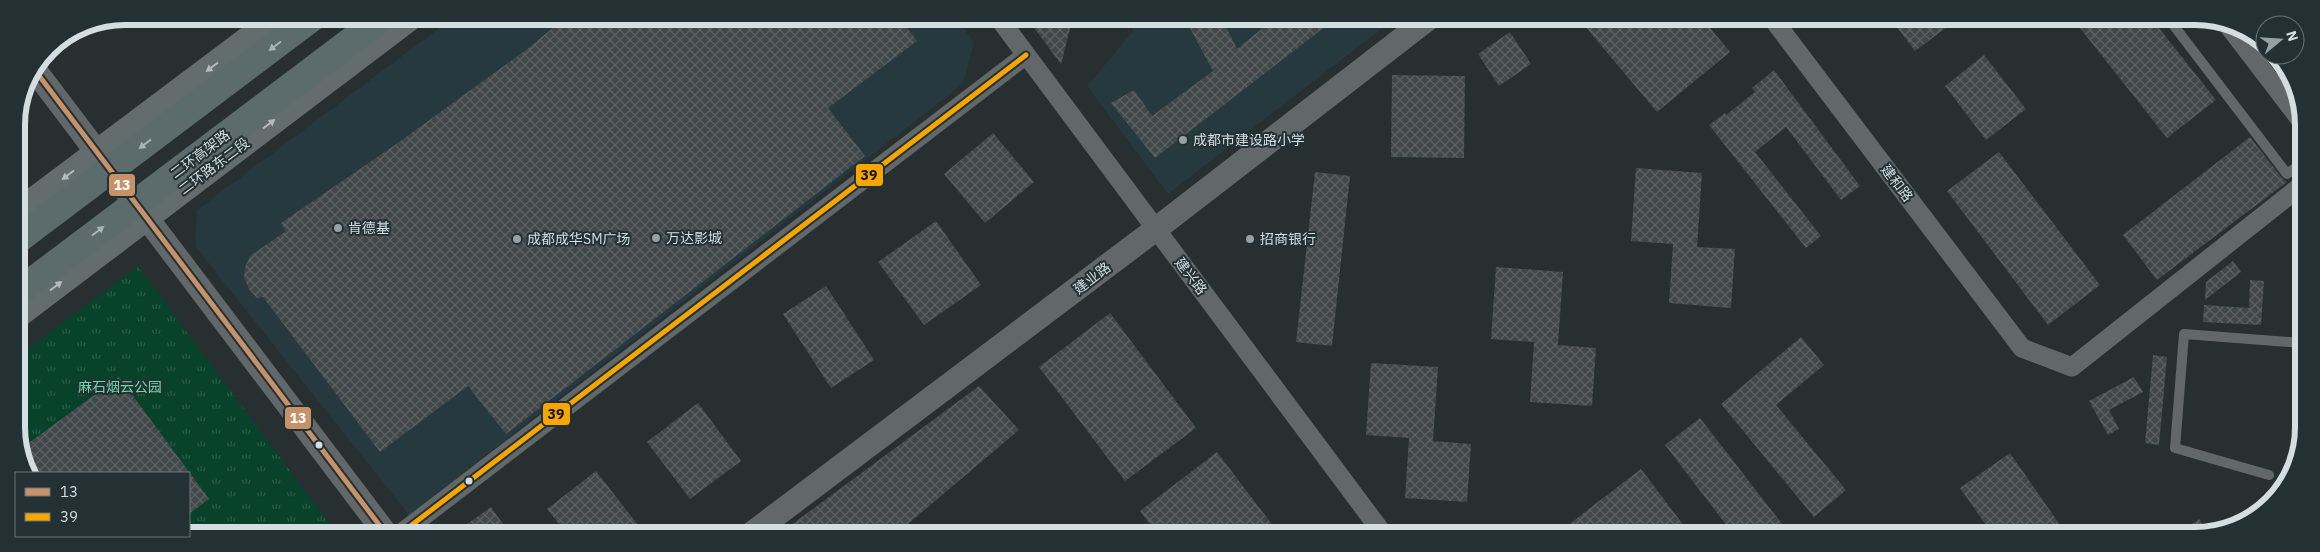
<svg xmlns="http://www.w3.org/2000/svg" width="2320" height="552" font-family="'IBM Plex Sans','Noto Sans SC',sans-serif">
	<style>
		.built { fill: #25393f }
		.park { fill: url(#park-tufts) }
		.building { fill: url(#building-cross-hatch) }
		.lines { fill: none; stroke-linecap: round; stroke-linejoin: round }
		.service { stroke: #62686a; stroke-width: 10 }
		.minor { stroke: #62686a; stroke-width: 19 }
		.tertiary { stroke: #62686a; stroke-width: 24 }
		.secondary { stroke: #636d6e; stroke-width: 26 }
		.trunk { stroke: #5c6b6b; stroke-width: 28 }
		.bus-1-casing { stroke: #233135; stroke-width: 9 }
		.bus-2-casing { stroke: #233135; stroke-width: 9 }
		.bus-1 { stroke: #c7916a; stroke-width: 5 }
		.bus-2 { stroke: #f7a600; stroke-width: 5 }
		.oneway { fill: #aab5b7 }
		.oneway2 { fill: #b2bbbe }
		.poi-dot { fill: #97a0a3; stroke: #233135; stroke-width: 2 }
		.bus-dot { fill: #d4dde0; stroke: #233135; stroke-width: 2 }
		.labels { text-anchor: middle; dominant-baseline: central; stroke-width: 4; stroke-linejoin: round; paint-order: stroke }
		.poi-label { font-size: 14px; fill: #d4dde0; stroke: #233135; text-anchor: start }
		.street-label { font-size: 14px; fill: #d4dde0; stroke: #233135 }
		.park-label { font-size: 14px; fill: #6dd8a2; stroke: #233135 }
		.rim { fill: none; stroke: #d4dde0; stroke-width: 6 }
		.line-badge { stroke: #233135; stroke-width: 2 }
		.badge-label { font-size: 14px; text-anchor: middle; font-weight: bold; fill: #fff }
		.pale-badge-label { font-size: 14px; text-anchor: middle; font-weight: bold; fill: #111 }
	</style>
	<defs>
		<pattern id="park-tufts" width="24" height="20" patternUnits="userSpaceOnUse" patternTransform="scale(1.25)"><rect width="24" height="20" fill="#08422b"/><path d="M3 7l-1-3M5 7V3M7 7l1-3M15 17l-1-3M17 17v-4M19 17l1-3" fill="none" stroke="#2b5d49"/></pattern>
		<pattern id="building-cross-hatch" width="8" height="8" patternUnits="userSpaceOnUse" patternTransform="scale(1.25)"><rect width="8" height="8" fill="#42484a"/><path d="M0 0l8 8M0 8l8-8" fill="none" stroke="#5c6264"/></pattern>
	</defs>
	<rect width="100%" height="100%" fill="#272f31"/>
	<!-- built -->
	<path class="built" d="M454,17H955L974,42L963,84L409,515L195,246L197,210Z
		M1125,17H1375L1381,29L1168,194L1087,86L1133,31Z"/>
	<!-- park -->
	<path class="park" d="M138,266L337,534H189V473H32L18,448V356Z"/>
	<!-- building -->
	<path class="building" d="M566,17H899L917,41L828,108L865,156L506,434L468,386L380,452L263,297L257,298L249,289L244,278L245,267L250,256L286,231L281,223L395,145L526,50Z
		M1026,17H1073L1061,64Z
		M1184,17H1221L1237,49L1276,17H1320L1326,26L1155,158L1111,103L1134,90L1152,116L1213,71Z
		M1578,18H1702L1730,52L1657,112Z
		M1890,18H1959L1915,51Z
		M2072,18H2151L2216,100L2167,138Z
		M1510,32L1531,64L1499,86L1478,54Z
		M1984,55L2026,109L1986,140L1945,86Z
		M1774,70L1860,186L1841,200L1786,127L1755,152L1821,236L1806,248L1709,125L1725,113L1726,115L1755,92L1752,88Z
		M1392,75L1465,76L1464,158L1391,157Z
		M993,133L1034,182L985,223L944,174Z
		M2250,137L2282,178L2287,182L2157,280L2123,235Z
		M1999,152L2100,285L2048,325L1947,191Z
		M1636,168L1702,173L1697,247L1735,249L1731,308L1669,303L1673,244L1631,241Z
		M1315,172L1350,176L1332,346L1296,342Z
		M936,221L981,285L924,325L878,262Z
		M2233,261L2241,272L2205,300L2206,282Z
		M1496,267L1563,272L1558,345L1596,348L1592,406L1530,402L1534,342L1491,339Z
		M2250,280L2264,281L2261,325L2203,322L2204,305L2249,308Z
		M826,286L874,360L831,388L783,314Z
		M1110,313L1196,428L1125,481L1039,367Z
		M1801,337L1824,365L1776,405L1846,490L1814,517L1721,404Z
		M2153,355L2167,357L2159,445L2145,443Z
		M1371,363L1438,367L1433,441L1471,444L1467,502L1405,498L1409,438L1366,435Z
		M119,377L209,499L189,514V473H32L19,450Z
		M2134,377L2143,392L2109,410L2119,429L2108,435L2089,401Z
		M979,386L1019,430L896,534H779Z
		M698,403L741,461L690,499L647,442Z
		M1700,418L1786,529L1779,535H1734L1665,445Z
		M1217,452L1280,535H1158L1140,511Z
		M2010,453L2067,535H1993L1960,488Z
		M1641,469L1691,535H1556L1590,508Z
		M596,471L645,534H567L547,509Z
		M491,507L510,534H453Z
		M2199,519L2208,533L2201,536H2191L2186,528Z"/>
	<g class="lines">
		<!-- service -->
		<path class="service" d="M2168,18L2287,174L2302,163
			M2269,475L2175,448L2184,334L2302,343"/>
		<!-- minor -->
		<path class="minor" d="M998,17L1384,535
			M1772,18L2022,348L2072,367L2302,185
			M2227,24L2302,122
			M400,534L1026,55"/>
		<!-- tertiary -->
		<path class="tertiary" d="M34,69L386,534
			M751,534L1156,229L1429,18"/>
		<!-- secondary -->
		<path class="secondary" d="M17,213L279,16
			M18,315L411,17"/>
		<!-- trunk -->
		<path class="trunk" d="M17,240L314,16
			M17,293L383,17"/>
		<!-- bus-1 casing -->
		<g class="bus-1-casing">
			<path id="bus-1" d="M34,69L386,534"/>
		</g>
		<!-- bus-2 casing -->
		<g class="bus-2-casing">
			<path id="bus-2" d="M400,534L1026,55"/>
		</g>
		<!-- bus-1 -->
		<use href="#bus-1" class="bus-1"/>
		<!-- bus-2 -->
		<use href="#bus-2" class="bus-2"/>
	</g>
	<!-- one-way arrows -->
	<defs><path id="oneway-solid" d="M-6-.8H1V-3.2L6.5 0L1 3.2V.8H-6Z" transform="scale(1.25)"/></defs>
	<g class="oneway">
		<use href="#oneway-solid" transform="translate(275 46) rotate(143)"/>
		<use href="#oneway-solid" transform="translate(145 144) rotate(143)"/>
		<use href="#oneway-solid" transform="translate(98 231) rotate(-37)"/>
	</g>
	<g class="oneway2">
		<use href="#oneway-solid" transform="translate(212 67) rotate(143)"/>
		<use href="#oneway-solid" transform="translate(269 124) rotate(-37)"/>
		<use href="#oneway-solid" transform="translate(68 175) rotate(143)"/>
		<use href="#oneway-solid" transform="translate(56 286) rotate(-37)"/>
	</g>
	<!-- markers -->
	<g class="poi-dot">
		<circle cx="1183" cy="140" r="5"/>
		<circle cx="338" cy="228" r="5"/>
		<circle cx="656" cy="238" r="5"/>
		<circle cx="517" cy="239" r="5"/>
		<circle cx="1250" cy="239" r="5"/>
	</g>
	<g class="bus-dot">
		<circle cx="319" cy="445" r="4.5"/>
		<circle cx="469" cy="481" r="4.5"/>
	</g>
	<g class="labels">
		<!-- poi labels -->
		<g class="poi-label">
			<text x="1193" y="140">成都市建设路小学</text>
			<text x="348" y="228">肯德基</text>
			<text x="666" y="238">万达影城</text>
			<text x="527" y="239">成都成华SM广场</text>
			<text x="1260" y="239">招商银行</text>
		</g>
		<!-- street labels -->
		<g class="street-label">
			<text transform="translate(200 154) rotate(-37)">二环高架路</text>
			<text transform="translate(214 166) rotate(-37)">二环路东二段</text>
			<text transform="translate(1897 183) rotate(53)">建和路</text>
			<text transform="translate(1191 276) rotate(53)">建兴路</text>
			<text transform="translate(1092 278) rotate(-37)">建业路</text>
		</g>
		<!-- park labels -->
		<g class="park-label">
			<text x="120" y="387">麻石烟云公园</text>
		</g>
	</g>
	<!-- crop -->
	<path d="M0 0H2320V552H0ZM125 25H2195A100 100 0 0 1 2295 125V427A100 100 0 0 1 2195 527H125A100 100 0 0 1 25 427V125A100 100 0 0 1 125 25Z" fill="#233135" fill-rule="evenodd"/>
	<path class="rim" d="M125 25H2195A100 100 0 0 1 2295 125V427A100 100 0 0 1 2195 527H125A100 100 0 0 1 25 427V125A100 100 0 0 1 125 25Z"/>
	<g class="line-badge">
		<rect x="855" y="163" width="29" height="24" rx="5" fill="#f7a600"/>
		<rect x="108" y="173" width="28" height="24" rx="5" fill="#c7916a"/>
		<rect x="542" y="402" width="29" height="24" rx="5" fill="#f7a600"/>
		<rect x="284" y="406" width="28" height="24" rx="5" fill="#c7916a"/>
	</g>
	<g class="badge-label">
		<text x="122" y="190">13</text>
		<text x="298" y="423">13</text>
	</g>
	<g class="pale-badge-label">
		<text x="869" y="180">39</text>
		<text x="556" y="419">39</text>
	</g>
	<!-- legend -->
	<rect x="15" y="472" width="175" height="65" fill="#233135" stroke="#6a7679"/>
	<rect x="25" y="488" width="25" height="8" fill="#c7916a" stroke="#6a7679"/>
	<text x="60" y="497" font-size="15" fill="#d4dde0">13</text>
	<rect x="25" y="513" width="25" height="8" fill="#f7a600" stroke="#6a7679"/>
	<text x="60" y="522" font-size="15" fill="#d4dde0">39</text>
	<!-- north arrow -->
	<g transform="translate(2280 40) rotate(72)"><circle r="24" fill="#233135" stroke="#6a7679"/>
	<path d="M0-4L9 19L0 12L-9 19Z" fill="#97a0a3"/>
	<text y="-8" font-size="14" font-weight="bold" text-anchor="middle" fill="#d4dde0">N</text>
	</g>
</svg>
